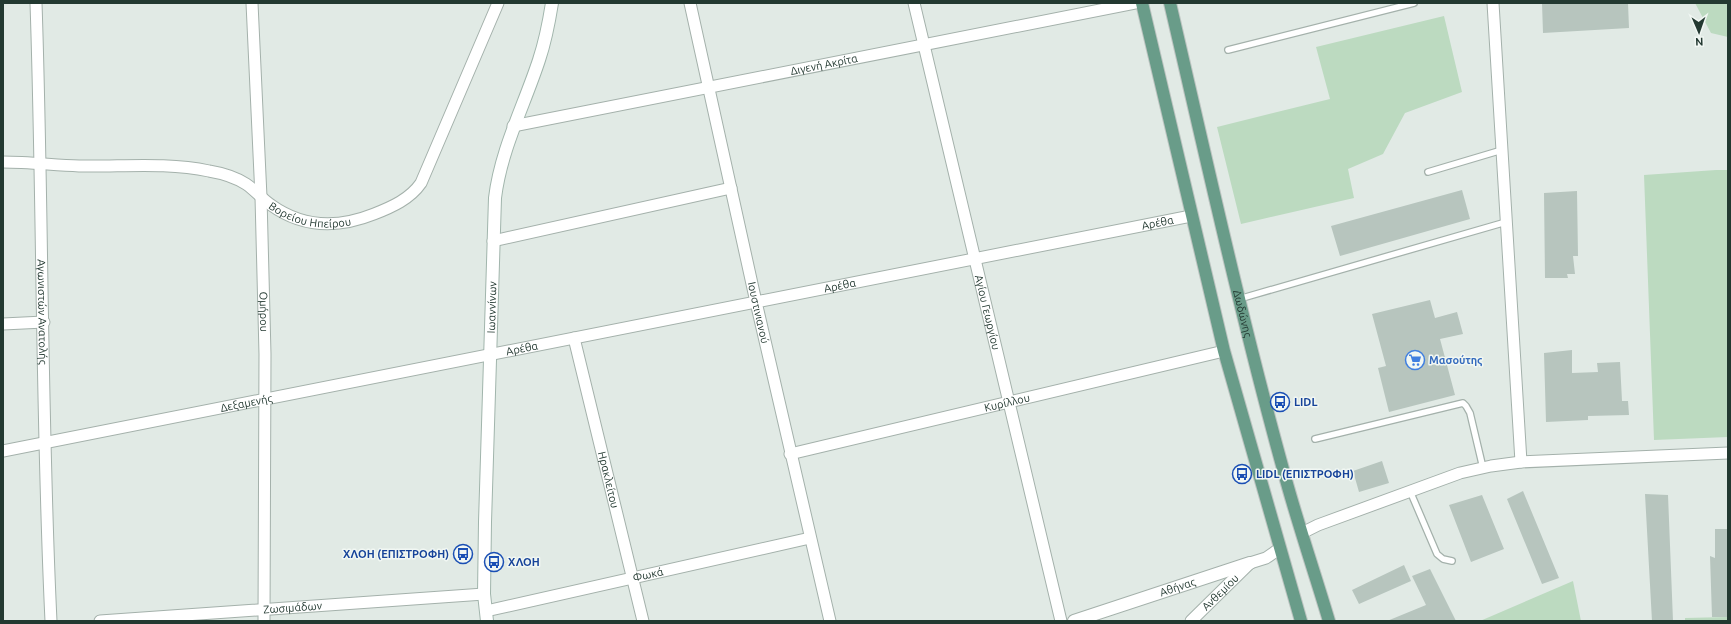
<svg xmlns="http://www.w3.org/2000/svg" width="1731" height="624" font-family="Ubuntu,sans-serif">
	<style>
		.green { fill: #bcdac0 }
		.building { fill: #b7c5be }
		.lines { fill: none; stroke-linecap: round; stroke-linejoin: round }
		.service-casing { stroke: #a4b1ab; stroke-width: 8 }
		.minor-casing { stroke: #a4b1ab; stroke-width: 13 }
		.tertiary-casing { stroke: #a4b1ab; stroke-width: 14 }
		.secondary-casing { stroke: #a1b5ac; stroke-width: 14 }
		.primary-casing { stroke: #bdc4c1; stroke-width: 14 }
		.service { stroke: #fff; stroke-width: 5.5 }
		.minor { stroke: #fff; stroke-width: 11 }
		.tertiary { stroke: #fff; stroke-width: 12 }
		.secondary { stroke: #fff; stroke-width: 12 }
		.primary { stroke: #699c89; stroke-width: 12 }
		.labels { text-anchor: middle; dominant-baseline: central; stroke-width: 3; stroke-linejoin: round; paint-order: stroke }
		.street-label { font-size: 11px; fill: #233931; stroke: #f1f7f3 }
		.shop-label { font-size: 11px; font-weight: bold; fill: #366cbe; stroke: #f1f7f3; text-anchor: start }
		.transit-label { font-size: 11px; font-weight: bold; fill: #164399; stroke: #f1f7f3; text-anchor: start }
	</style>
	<rect width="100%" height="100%" fill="#e1eae5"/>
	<!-- green -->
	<path class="green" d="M1695,3H1728V37L1711,33Z
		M1444,16L1462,92L1405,113L1383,154L1348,169L1354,198L1241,224L1217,127L1330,99L1316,47Z
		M1716,170H1728V437L1654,440L1644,175Z
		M1573,581L1581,621H1480Z
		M1728,617V621H1685V618Z"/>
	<!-- building -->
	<path class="building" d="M1542,3H1628L1629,28L1543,33Z
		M1462,190L1470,219L1340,256L1331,226Z
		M1577,191L1578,256H1573L1575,274H1567L1568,278H1545L1544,193Z
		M1430,300L1435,318L1457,312L1463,334L1440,339L1455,395L1389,412L1378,368L1386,366L1372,314Z
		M1572,350V373L1598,372L1597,363L1620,362L1622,401H1628L1629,415L1588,416V420L1546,422L1544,353Z
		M1382,461L1389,483L1359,492L1353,471Z
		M1523,491L1559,578L1542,584L1507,499Z
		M1645,494L1668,495L1673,621H1652Z
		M1482,495L1504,549L1471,562L1449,505Z
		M1715,529H1728V617H1712L1710,556L1715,558Z
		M1404,565L1411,581L1359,604L1352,590Z
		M1430,569L1456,621H1387L1426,605L1412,576Z"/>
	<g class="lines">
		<!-- service casing -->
		<g class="service-casing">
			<path id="service" d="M1228,50L1414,3
				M1428,172L1502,150
				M1239,299L1506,222
				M1315,439L1463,403L1466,406L1470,413L1483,468
				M1410,491L1437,554L1443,559L1452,561"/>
		</g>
		<!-- minor casing -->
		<g class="minor-casing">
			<g id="minor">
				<path id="s1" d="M36,3C43,209 41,415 51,621"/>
				<path id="s2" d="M252,3L261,197L265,354L264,621"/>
				<path id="s3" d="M690,3L756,302L830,621"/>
				<path id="s4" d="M914,3L1061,621"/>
				<path d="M1493,3L1521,462"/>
				<path id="s5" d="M513,126L1135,3"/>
				<path id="s6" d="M3,162C28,162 53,165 79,166C121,167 166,162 209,171C221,173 235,177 246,184C255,190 262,199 271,205C303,228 339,228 374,214C392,207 410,199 421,183L498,3"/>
				<path d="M493,241L731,188"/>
				<path d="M3,324L44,322"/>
				<path id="s7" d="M574,338L643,621"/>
				<path id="s8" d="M3,451L1191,216"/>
				<path id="s9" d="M790,454L1224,351"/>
				<path d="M1302,533L1318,525L1460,473L1491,466L1521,462L1728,453"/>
				<path id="s10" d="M486,611L810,538"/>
				<path id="s11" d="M100,621L484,594"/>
				<path id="s12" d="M1191,621L1250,563L1266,558L1279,549"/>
			</g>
		</g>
		<!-- tertiary casing -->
		<g class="tertiary-casing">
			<g id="tertiary">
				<path id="s13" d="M1074,621L1250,563"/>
			</g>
		</g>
		<!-- secondary casing -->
		<g class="secondary-casing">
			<g id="secondary">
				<path id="s14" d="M487,621L484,594L485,522L495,198C501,149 524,106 539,60C545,42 549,22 552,3"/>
			</g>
		</g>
		<!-- primary casing -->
		<g class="primary-casing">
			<g id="primary">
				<path d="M1142,3L1224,351L1301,621"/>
				<path id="s15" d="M1170,3C1207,162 1242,322 1286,480C1299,527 1315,574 1329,621"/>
			</g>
		</g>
		<!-- service -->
		<use href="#service" class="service"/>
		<!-- minor -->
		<use href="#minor" class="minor"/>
		<!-- tertiary -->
		<use href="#tertiary" class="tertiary"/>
		<!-- secondary -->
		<use href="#secondary" class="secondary"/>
		<!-- primary -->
		<use href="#primary" class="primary"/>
	</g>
	<!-- icons -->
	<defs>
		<g id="supermarket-ring" transform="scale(1)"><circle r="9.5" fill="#f1f7f3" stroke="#3f7fe0" stroke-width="1.5"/><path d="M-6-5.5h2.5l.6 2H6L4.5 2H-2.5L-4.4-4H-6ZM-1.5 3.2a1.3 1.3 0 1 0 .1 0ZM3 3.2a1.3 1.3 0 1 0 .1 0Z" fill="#3f7fe0"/></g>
		<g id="bus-ring" transform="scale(1)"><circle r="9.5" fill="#f1f7f3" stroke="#1a4fb4" stroke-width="1.5"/><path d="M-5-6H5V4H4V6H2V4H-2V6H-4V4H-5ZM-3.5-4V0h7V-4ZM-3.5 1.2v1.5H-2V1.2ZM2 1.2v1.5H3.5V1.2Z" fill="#1a4fb4"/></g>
	</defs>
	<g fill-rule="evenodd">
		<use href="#supermarket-ring" x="1415" y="360"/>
		<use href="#bus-ring" x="1280" y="402"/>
		<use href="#bus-ring" x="1242" y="474"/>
		<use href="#bus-ring" x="463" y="554"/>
		<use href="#bus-ring" x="494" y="562"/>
	</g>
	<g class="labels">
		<!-- street labels -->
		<g class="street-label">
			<text stroke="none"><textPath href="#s5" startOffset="317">Διγενή Ακρίτα</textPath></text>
			<text stroke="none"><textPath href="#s6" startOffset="320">Βορείου Ηπείρου</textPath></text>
			<text stroke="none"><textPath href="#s8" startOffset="1177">Αρέθα</textPath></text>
			<text stroke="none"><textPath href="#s8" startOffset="853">Αρέθα</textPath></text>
			<text stroke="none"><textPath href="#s14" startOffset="314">Ιωαννίνων</textPath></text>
			<text stroke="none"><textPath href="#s1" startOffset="309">Αγωνιστών Ανατολής</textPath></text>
			<text stroke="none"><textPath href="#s2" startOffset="309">Ομήρου</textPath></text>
			<text stroke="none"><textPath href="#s3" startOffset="317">Ιουστινιανού</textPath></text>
			<text stroke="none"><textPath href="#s4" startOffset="318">Αγίου Γεωργίου</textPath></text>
			<text stroke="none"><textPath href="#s15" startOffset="319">Δωδώνης</textPath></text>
			<text stroke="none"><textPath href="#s8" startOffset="529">Αρέθα</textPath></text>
			<text stroke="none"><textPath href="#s8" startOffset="248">Δεξαμενής</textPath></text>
			<text stroke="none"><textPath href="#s9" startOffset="223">Κυρίλλου</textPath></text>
			<text stroke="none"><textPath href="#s7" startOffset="146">Ηρακλείτου</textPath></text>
			<text stroke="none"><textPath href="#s10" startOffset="166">Φωκά</textPath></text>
			<text stroke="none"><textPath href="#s13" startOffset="109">Αθήνας</textPath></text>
			<text stroke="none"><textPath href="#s12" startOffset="41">Ανθεμίου</textPath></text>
			<text stroke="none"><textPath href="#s11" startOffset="193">Ζωσιμάδων</textPath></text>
		</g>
		<!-- shop labels -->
		<g class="shop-label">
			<text x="1429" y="360">Μασούτης</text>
		</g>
		<!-- transit labels -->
		<g class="transit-label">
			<text x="1294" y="402">LIDL</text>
			<text x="1256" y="474">LIDL (ΕΠΙΣΤΡΟΦΗ)</text>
			<text x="449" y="554" text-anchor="end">ΧΛΟΗ (ΕΠΙΣΤΡΟΦΗ)</text>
			<text x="508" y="562">ΧΛΟΗ</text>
		</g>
	</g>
	<!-- border -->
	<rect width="1731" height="624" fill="none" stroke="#233931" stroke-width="8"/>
	<!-- north arrow -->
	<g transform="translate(1699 32) rotate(178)" stroke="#f1f7f3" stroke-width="3" paint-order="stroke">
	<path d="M0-3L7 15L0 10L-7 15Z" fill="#233931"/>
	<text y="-6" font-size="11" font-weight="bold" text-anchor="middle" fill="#233931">N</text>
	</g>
</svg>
